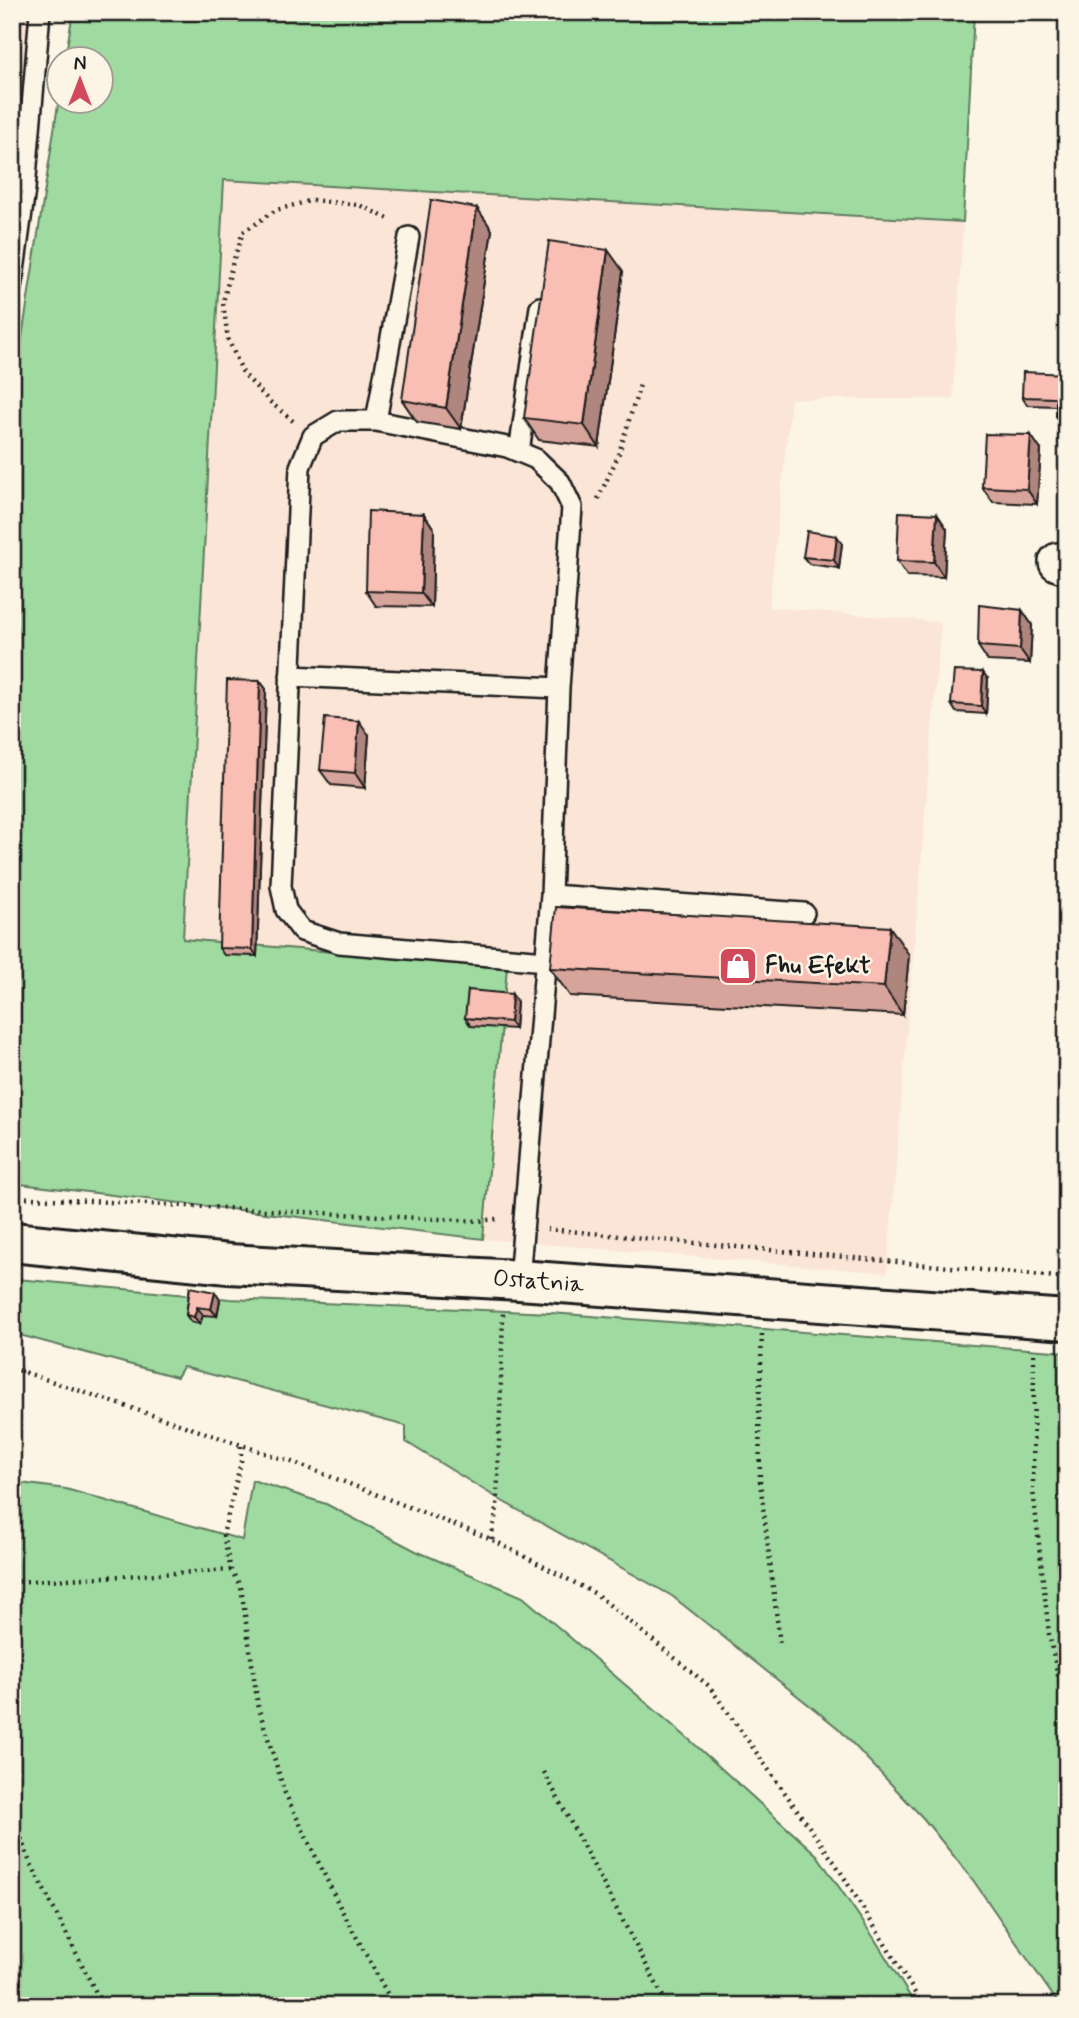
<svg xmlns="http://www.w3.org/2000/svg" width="1079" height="2018" font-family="Mynerve,sans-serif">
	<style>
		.built { fill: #fbe5d6 }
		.green { fill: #9fdaa0; stroke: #5e7b5e; stroke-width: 2 }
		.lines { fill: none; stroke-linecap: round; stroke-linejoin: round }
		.lane-casing { stroke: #1c1c1c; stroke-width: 24 }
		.street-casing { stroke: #1c1c1c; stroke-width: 42 }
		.secondary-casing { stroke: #1c1c1c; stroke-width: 44 }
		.path { stroke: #1c1c1c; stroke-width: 4.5; stroke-dasharray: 2 5; stroke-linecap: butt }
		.lane { stroke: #fcf5e5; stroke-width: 19 }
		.street { stroke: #fcf5e5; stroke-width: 37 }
		.secondary { stroke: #fcf5e5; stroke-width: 38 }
		.wall { fill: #d7a49b; stroke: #1c1c1c; stroke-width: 2 }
		.shaded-wall { fill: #af867e; stroke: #1c1c1c; stroke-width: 2 }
		.building { fill: #fabfb4; stroke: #1c1c1c; stroke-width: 2 }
		.labels { text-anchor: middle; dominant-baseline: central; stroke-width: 5; stroke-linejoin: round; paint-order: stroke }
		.poi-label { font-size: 24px; font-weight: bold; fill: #1c1c1c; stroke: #fcf5e5; text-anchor: start }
		.street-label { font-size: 24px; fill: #1c1c1c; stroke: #fcf5e5 }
	</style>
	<rect width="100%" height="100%" fill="#fcf5e5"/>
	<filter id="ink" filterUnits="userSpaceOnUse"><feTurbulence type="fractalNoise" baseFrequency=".0143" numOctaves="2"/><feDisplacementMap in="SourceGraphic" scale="14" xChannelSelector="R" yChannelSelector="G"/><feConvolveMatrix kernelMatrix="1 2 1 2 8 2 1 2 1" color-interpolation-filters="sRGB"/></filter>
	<g filter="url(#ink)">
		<!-- built -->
		<path class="built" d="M12,12H50L37,195L12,356Z
			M223,180L963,222L953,399H791L769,607L941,622L887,1273L483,1239L507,967L183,939Z"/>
		<!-- green -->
		<path class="green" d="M73,12H974L963,222L224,180L183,939L507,967L483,1239L12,1183V402L59,98L60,102H102V60L65,59Z
			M12,1277L17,1279L230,1299L551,1313L1067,1352V2006H1060L973,1880L924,1819L838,1728L672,1596L502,1501L406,1442V1426L183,1367L177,1377L12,1333Z
			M252,1480L326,1504L416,1551L523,1597L692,1742L817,1855L874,1938L916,2006H12V1482L66,1489L242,1540Z"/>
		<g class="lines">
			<!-- lane casing -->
			<g class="lane-casing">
				<path id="lane" d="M12,286L25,189L40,12
					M376,421L409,237
					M519,452L540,307
					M290,676L559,688
					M551,895L804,913
					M519,1280L551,895L559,688L572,507L560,482L536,459L507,447L376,421H338L313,436L300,467L281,886L286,910L302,931L339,943L546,961"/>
			</g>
			<!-- street casing -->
			<g class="street-casing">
				<path id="street" d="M1058,562L1067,565"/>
			</g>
			<!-- secondary casing -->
			<g class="secondary-casing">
				<g id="secondary">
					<path id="s1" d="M12,1242L229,1264L519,1280L1067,1320"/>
				</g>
			</g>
			<!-- path -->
			<path class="path" d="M293,421L269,401L243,373L228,339L223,303L232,265L243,232L276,210L313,200L359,205L391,220
				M598,499L618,456L640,385
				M12,1197L478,1221L497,1219
				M547,1229L1067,1278
				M762,1334L759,1414L760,1481L780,1644
				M1034,1354L1033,1490L1049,1634L1067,1718
				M12,1368L292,1462L347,1483L491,1539L596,1594L709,1686L837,1866L923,2006
				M241,1446V1462L223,1535L231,1570L241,1587L258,1706L285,1793L340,1907L394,2006
				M491,1539L497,1508L503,1313
				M12,1582L231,1570
				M544,1772L668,2006
				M12,1812L29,1860L103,2006"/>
			<!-- lane -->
			<use href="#lane" class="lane"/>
			<!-- street -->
			<use href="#street" class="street"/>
			<!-- secondary -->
			<use href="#secondary" class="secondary"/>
		</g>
		<!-- wall -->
		<path class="wall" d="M477,208L492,230L461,429L417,422L402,400Z
			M623,271L599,447L539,440L524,418Z
			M1067,374V424L1061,423L1056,416V406L1027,405L1022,397Z
			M1041,450L1037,504L993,502L982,487Z
			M424,514L434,529L432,607L376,606L366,591Z
			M937,514L947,529L944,577L907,576L897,561Z
			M842,543L839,568L809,564L803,557Z
			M1022,610L1032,625L1030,663L988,661L978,646Z
			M988,679L986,714L956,712L951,704Z
			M260,681L266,689L257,956L224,955L219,948Z
			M369,735L365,788L331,785L320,770Z
			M909,955L903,1015L570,996L550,968Z
			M517,1002L515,1029L471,1026L465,1018Z
			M190,1287L220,1300L217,1316L203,1315L200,1324L191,1322L186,1315Z"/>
		<!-- shaded-wall -->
		<path class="shaded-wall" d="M477,208L492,230L461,429L446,408Z
			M608,250L623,271L599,447L584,425Z
			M1031,435L1041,450L1037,504L1027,489Z
			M424,514L434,529L432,607L421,593Z
			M937,514L947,529L944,577L934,562Z
			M837,536L842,543L839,568L834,560Z
			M1022,610L1032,625L1030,663L1020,649Z
			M983,672L988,679L986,714L981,706Z
			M260,681L266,689L257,956L252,949Z
			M359,721L369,735L365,788L355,773Z
			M890,927L909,955L903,1015L884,987Z
			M512,994L517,1002L515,1029L510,1022Z
			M215,1292L220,1300L217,1316L211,1309Z
			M197,1307L203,1315L200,1324L194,1317Z"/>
		<!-- building -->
		<path class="building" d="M431,200L477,208L446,408L402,400Z
			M549,241L608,250L584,425L524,418Z
			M1023,372L1067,374V416H1056V398L1022,397Z
			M985,434L1031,435L1027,489L982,487Z
			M368,511L424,514L421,593L366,591Z
			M899,512L937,514L934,562L897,561Z
			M807,531L837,536L834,560L803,557Z
			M979,605L1022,610L1020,649L978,646Z
			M1066,605H1067V657H1066Z
			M954,671L983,672L981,706L951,704Z
			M227,680L260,681L252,949L219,948Z
			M325,718L359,721L355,773L320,770Z
			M556,907L890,927L884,987L550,968Z
			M468,990L512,994L510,1022L465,1018Z
			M190,1287L215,1292L211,1309L197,1307L194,1317L186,1315Z"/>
	</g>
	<!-- icons -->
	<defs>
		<g id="shop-square" transform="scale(2.0125)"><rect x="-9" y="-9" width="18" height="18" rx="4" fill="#d1495b" stroke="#fcf5e5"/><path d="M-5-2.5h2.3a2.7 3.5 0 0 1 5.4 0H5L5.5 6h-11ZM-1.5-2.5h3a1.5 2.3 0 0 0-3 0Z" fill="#fff"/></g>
	</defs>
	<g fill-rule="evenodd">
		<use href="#shop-square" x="738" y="966"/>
	</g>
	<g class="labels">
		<!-- poi labels -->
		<g class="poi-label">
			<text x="765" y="966">Fhu Efekt</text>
		</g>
		<!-- street labels -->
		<g class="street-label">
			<text stroke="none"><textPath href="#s1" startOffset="528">Ostatnia</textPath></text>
		</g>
	</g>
	<!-- margin -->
	<rect width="1079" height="2018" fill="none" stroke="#fcf5e5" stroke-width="42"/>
	<rect x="21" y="21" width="1037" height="1976" fill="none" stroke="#1c1c1c" stroke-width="2.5" filter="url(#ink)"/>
	<!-- north arrow -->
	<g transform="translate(80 80)"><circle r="33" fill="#fcf5e5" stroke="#a29e95" stroke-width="2"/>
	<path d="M0-5L12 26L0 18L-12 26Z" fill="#d1495b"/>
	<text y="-10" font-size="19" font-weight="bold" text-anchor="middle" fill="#1c1c1c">N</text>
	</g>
</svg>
